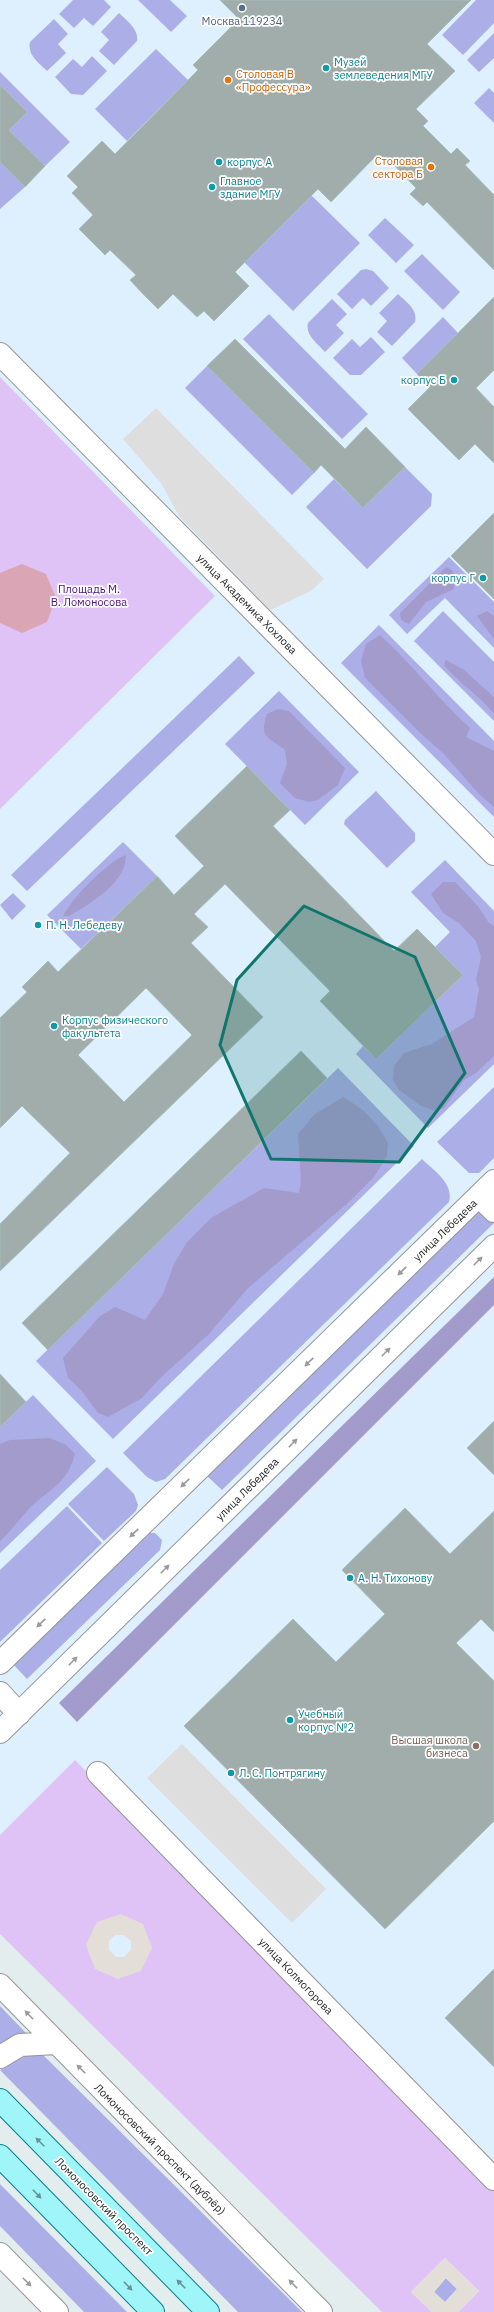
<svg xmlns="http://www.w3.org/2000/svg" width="494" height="2312" font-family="'IBM Plex Sans',sans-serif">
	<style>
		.education { fill: #deeffe }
		.grass { fill: #acaee7 }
		.forest { fill: #a39bcc }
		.park { fill: #dfc3f7; fill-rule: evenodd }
		.parking { fill: #dedede }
		.plaza { fill: #e4ded9; fill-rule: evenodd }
		.water { fill: #daa6b6 }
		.building { fill: #a0adab; stroke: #a7c0bd; fill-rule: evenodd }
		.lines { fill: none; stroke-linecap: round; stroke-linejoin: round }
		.minor-casing { stroke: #959595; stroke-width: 24 }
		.major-casing { stroke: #067f91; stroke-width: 24 }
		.minor { stroke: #fff; stroke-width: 22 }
		.major { stroke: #a0f5f8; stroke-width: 22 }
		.oneway { fill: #9a9a9a }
		.oneway2 { fill: #669496 }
		.marked { fill: #0f766e; fill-opacity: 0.2; stroke: #0f766e; stroke-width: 3; stroke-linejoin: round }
		.service-dot { fill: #5c6f8a; stroke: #fff; stroke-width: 1.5 }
		.culture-dot { fill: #0f9aa8; stroke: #fff; stroke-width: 1.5 }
		.food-dot { fill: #e8710a; stroke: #fff; stroke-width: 1.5 }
		.education-dot { fill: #8d6e63; stroke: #fff; stroke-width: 1.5 }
		.labels { text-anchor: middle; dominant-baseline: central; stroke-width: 3.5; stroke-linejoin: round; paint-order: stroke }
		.service-label { font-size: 11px; fill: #4e5e75; stroke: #fff }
		.culture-label { font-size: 11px; fill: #0d838f; stroke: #fff; text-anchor: start }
		.food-label { font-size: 11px; fill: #c56008; stroke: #fff; text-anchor: start }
		.park-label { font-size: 11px; fill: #491078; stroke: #fff }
		.street-label { font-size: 11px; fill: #1e1e1e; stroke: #fff }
		.education-label { font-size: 11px; fill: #785e54; stroke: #fff; text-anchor: end }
	</style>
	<rect width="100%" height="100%" fill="#e4edee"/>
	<!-- education -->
	<path class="education" d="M0,0H494V2312H382L0,1934Z"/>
	<!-- grass -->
	<path class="grass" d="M73,0H104L111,7L93,26L84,18L74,28L59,14Z
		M138,0H170L187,16L171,32Z
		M476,0H494V23L463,55L442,35Z
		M119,13C127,21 139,29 137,41L114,65L99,51L109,40L101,32Z
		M54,19L68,34L58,44L66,53L47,71C39,63 27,55 30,42Z
		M494,33V58L479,72L467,60Z
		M156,49L188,80L127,141L95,109Z
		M92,56L107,71L83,95L71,94L55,77L73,59L82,67Z
		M0,72L70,142L45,166L9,130L27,112L0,85Z
		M489,88L494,93V123L474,103Z
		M0,162L25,187L0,209Z
		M311,195L360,243L293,311L244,262Z
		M385,218L414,245L396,263L368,235Z
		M422,254L460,292L443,310L404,271Z
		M366,269L373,271L389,288L371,306L363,298L352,309L337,294L361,270Z
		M398,294C406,302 418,309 415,322L392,346L377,332L387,321L379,313Z
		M332,299L347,314L336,325L344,333L325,352C317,343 305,335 308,323Z
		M269,314L368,414L342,439L243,339Z
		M443,317L458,333L417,374L402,358Z
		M371,337L385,352L361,375H350L333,358L352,339L360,347Z
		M207,366L314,473L292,495L185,388Z
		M405,467L432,494L431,506L367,569L306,507L334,479L363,508Z
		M449,557L494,602V648L445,598L407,634L389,615Z
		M443,611L494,662V721L414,641Z
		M379,625L494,741V817L341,663Z
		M239,656L255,673L27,891L11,875Z
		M279,691L359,772L305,825L225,744Z
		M376,791L415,833V841L387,868L344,824L345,820Z
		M123,842L157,876L81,949L47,915Z
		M445,860L494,911V1064L428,1128L356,1054L363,1046L376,1059L462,975L435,947L450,932L411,892Z
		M13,893L26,906L12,920L0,905Z
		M338,1068L414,1146L113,1439L36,1361Z
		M494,1087V1158L479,1173H469L437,1142Z
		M422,1159C434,1171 454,1183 449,1202L165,1479L156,1482L147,1477L123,1453Z
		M494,1194V1223L222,1490L207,1476Z
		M33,1395L96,1461L0,1553V1427Z
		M107,1467L134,1494L138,1505L136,1511L104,1541L68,1504Z
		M67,1506L102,1543L0,1642V1570Z
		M150,1533H155L162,1540L160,1550L27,1679L13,1664Z
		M0,2006L26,2033L0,2045Z
		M37,2049L302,2312H238L0,2070Z
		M0,2184L127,2312H84L0,2226Z
		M446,2278L457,2289L445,2302L434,2292Z"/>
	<!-- forest -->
	<path class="forest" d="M446,567L453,571L454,589L426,602L409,624L401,620L400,613Z
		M487,611L494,616V639L477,616Z
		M380,635C412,664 438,699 470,728L466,737L494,751V807L478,793L444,754L420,733L365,678L361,661L366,644Z
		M446,660L464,670L494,697V714C479,695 459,683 444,665Z
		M278,709L289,711L345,768L338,785L318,800L309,802L295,798L280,783L287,764L285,750C267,736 259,738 267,714Z
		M126,855C126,883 91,903 69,916H63C72,898 108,861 126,855Z
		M443,882H455L477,905L489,923L494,926V1056L476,1073L464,1080L444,1108L436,1111L421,1106L399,1090L393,1080L394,1066L404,1053L432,1044L474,1017L479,989L476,980L481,957L476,941L459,923L443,913L431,894Z
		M343,1097L363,1110L378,1126L388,1143L387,1156L374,1177L349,1202L248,1288L208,1335L160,1378L142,1398L108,1417L98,1413L81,1390L68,1378L63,1358L100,1316L115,1307L145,1320L163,1294L174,1264L187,1242L211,1218L264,1188L299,1193L301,1181L298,1134L315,1114Z
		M494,1277V1305L77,1722L59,1703Z
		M50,1438L66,1445L75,1454C66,1487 47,1489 27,1511C17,1522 10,1532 0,1541V1444L10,1440Z"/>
	<!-- park -->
	<path class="park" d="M0,377L215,596L0,809Z
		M75,1760L494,2189V2312H458L479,2291L445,2258L411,2292L432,2312H382L0,1934V1835ZM97,1923L143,1924L118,1979Z"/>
	<!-- parking -->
	<path class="parking" d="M156,408L324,579L311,591L270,610L179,516L161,483L123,439Z
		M182,1744L326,1889L292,1923L147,1778Z"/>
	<!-- plaza -->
	<path class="plaza" d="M121,1914L143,1924L152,1948L141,1971L118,1979L95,1969L86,1945L97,1922ZM115,1935H124L131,1941V1950L124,1957H116L109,1950V1941Z
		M445,2258L479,2291L458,2312H432L411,2292ZM446,2278L457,2289L445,2302L434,2292Z"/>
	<!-- water -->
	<path class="water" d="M22,564L46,574L56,598L47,622L22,633L0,623V573Z"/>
	<!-- building -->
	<path class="building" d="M220,0H471L427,44L455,71L416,109L428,121L423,126L451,154L457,148L470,161L465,165L494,195V270L427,202L423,206L410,194L416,188L389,160L384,164L376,156L331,202L318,189L235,272L249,286L214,321L204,311L197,317L173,294L158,309L143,294L130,280L136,275L110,250L105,255L79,229L93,215L72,193L78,187L67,176L102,141L115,154L198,70L193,65L239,19Z
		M0,85L27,112L9,130L45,166L25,187L0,162Z
		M494,297V370L476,388L494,407V463L475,444L459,460L408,409L430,387L417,374Z
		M235,339L345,449L366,427L405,467L363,508L321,465L314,473L207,366Z
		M494,513V599L451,556Z
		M247,766L290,810L273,826L394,951L417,929L463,975L376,1059L320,1001L330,991L225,884L194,914L208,927L191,943L263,1017L0,1271V1224L70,1153L22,1106L0,1128V1018L27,992L22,987L48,961L58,972L157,876L174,895L204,866L175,836ZM146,988L192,1035L124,1102L78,1055Z
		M301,1051L327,1078L48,1350L22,1323Z
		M0,1374L26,1402L0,1427Z
		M494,1421V1475L467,1448Z
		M405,1508L450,1554L494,1511V1632L481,1619L456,1643L494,1681V1821L385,1929L184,1726L293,1619L336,1662L385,1614L342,1570Z
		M494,1969V2067L445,2018Z"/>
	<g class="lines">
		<!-- minor casing -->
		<g class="minor-casing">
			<path id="minor" d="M0,354L494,854
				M479,1196L494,1211
				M0,1663L494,1181
				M0,1693L19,1714
				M0,1732L494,1246
				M98,1773L494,2179
				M0,1985L321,2312
				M0,2057L20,2045L56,2043
				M0,2254L57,2312"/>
		</g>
		<!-- major casing -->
		<g class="major-casing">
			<path id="major" d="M0,2100L208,2312
				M0,2156L153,2312"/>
		</g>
		<!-- minor -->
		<use href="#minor" class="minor"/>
		<!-- major -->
		<use href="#major" class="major"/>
	</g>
	<!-- one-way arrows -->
	<defs><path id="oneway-solid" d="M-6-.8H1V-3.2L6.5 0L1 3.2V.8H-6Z"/></defs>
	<g class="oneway">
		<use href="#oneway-solid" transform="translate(478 1261) rotate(-45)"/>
		<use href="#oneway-solid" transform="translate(402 1271) rotate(136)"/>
		<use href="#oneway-solid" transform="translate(386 1352) rotate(-45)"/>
		<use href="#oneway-solid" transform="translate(309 1362) rotate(136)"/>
		<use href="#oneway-solid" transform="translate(293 1443) rotate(-45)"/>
		<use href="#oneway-solid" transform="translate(185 1483) rotate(136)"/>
		<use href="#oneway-solid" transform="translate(134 1533) rotate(136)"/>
		<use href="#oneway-solid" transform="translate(165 1569) rotate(-45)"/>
		<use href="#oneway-solid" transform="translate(41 1623) rotate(136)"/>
		<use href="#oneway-solid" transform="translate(73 1661) rotate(-45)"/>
		<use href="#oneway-solid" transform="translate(29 2015) rotate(-134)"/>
		<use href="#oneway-solid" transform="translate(81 2069) rotate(-135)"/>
		<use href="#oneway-solid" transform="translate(27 2282) rotate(45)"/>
		<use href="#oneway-solid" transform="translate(293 2284) rotate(-134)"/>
	</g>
	<g class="oneway2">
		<use href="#oneway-solid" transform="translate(40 2142) rotate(-135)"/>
		<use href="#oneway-solid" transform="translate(37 2194) rotate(46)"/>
		<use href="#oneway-solid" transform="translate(181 2284) rotate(-135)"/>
		<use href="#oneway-solid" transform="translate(128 2286) rotate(46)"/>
	</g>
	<!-- marked area -->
	<path class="marked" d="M304,906L415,957L465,1073L399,1162L271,1159L220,1045L237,980Z"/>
	<!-- markers -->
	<circle class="service-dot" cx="242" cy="8" r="4"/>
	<g class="culture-dot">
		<circle cx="326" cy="68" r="4"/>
		<circle cx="219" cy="162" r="4"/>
		<circle cx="212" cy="187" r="4"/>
		<circle cx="454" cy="380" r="4"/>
		<circle cx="483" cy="578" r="4"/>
		<circle cx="38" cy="925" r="4"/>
		<circle cx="54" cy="1026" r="4"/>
		<circle cx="350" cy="1578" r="4"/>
		<circle cx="290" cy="1720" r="4"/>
		<circle cx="231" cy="1773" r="4"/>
	</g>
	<g class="food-dot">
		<circle cx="228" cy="80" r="4"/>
		<circle cx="431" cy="167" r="4"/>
	</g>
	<circle class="education-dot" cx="476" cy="1746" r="4"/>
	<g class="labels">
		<!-- service labels -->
		<g class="service-label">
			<text x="242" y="21">Москва 119234</text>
		</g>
		<!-- culture labels -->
		<g class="culture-label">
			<text x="334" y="62">Музей<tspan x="334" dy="13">землеведения МГУ</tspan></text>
			<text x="227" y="162">корпус А</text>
			<text x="220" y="181">Главное<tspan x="220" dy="13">здание МГУ</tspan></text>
			<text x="446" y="380" text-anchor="end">корпус Б</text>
			<text x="475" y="578" text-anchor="end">корпус Г</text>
			<text x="46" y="925">П. Н. Лебедеву</text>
			<text x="62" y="1020">Корпус физического<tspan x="62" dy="13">факультета</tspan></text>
			<text x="358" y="1578">А. Н. Тихонову</text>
			<text x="298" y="1714">Учебный<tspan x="298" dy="13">корпус №2</tspan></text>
			<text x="239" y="1773">Л. С. Понтрягину</text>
		</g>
		<!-- food labels -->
		<g class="food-label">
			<text x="236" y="74">Столовая В<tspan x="236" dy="13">«Профессура»</tspan></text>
			<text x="423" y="161" text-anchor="end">Столовая<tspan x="423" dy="13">сектора Б</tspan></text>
		</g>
		<!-- park labels -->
		<g class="park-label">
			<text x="89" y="589">Площадь М.<tspan x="89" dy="13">В. Ломоносова</tspan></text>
		</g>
		<!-- street labels -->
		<g class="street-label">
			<text transform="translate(247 604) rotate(45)">улица Академика Хохлова</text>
			<text transform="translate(445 1230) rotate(-44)">улица Лебедева</text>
			<text transform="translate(247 1489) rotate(-45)">улица Лебедева</text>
			<text transform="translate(296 1976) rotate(46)">улица Колмогорова</text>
			<text transform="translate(160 2149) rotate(45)">Ломоносовский проспект (дублёр)</text>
			<text transform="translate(104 2206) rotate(45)">Ломоносовский проспект</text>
		</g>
		<!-- education labels -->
		<g class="education-label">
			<text x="468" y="1740">Высшая школа<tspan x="468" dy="13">бизнеса</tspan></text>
		</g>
	</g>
</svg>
